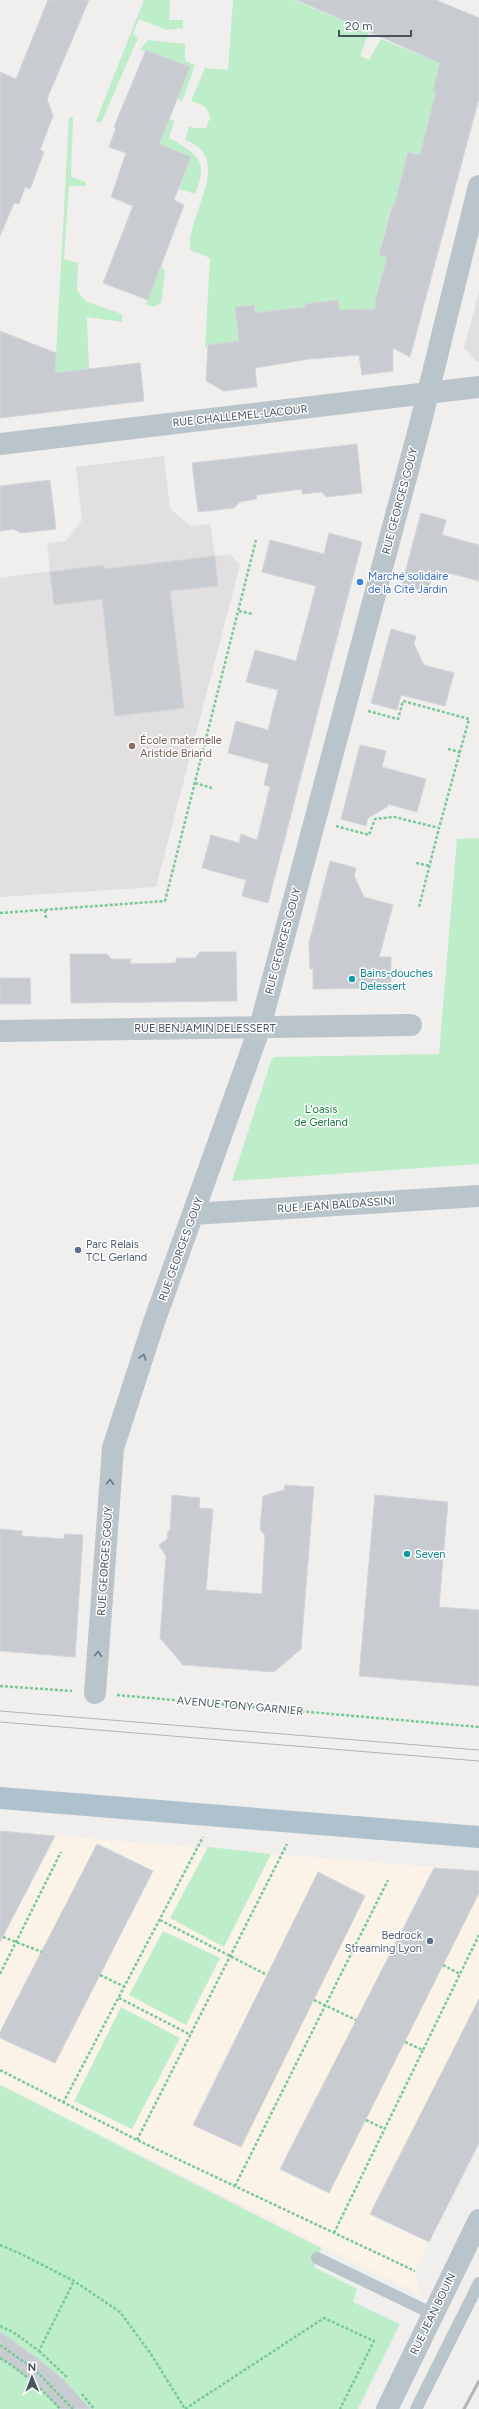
<svg xmlns="http://www.w3.org/2000/svg" width="479" height="2409" font-family="Figtree,sans-serif">
	<style>
		.commercial { fill: #fbf3e8 }
		.education { fill: #e2dfe0 }
		.green { fill: #beedca }
		.building { fill: #c8ccd1; stroke: #d2d5da }
		.lines { fill: none; stroke-linecap: round; stroke-linejoin: round }
		.path { stroke: #77ca97; stroke-width: 2.5; stroke-dasharray: 3 2; stroke-linecap: butt }
		.service { stroke: #bac4cb; stroke-width: 12 }
		.minor { stroke: #bac4cb; stroke-width: 22 }
		.primary { stroke: #afc1cc; stroke-width: 22 }
		.tram { stroke: #b0b4b8; stroke-width: 1 }
		.rail { stroke: #b0b4b8; stroke-width: 3 }
		.oneway { stroke: #6a767d }
		.shop-dot { fill: #3f7fe0; stroke: #fff; stroke-width: 1.5 }
		.education-dot { fill: #8d6e63; stroke: #fff; stroke-width: 1.5 }
		.culture-dot { fill: #0f9aa8; stroke: #fff; stroke-width: 1.5 }
		.service-dot { fill: #5c6f8a; stroke: #fff; stroke-width: 1.5 }
		.labels { text-anchor: middle; dominant-baseline: central; stroke-width: 3; stroke-linejoin: round; paint-order: stroke }
		.street-label { font-size: 11px; fill: #47545b; stroke: #fff }
		.shop-label { font-size: 11px; fill: #366cbe; stroke: #fff; text-anchor: start }
		.education-label { font-size: 11px; fill: #785e54; stroke: #fff; text-anchor: start }
		.culture-label { font-size: 11px; fill: #0d838f; stroke: #fff; text-anchor: start }
		.park-label { font-size: 11px; fill: #1a7a3e; stroke: #fff }
		.service-label { font-size: 11px; fill: #4e5e75; stroke: #fff; text-anchor: start }
	</style>
	<rect width="100%" height="100%" fill="#f1eeee"/>
	<!-- commercial -->
	<path class="commercial" d="M0,1831L479,1871V2143L415,2271L420,2295L0,2084Z"/>
	<!-- education -->
	<path class="education" d="M479,292V361H476L464,348Z
		M164,456L170,509L191,526L210,524L215,556L230,554L240,565L156,887L0,897V578L50,571L47,543L66,541L82,520L76,467Z"/>
	<!-- green -->
	<path class="green" d="M144,0H170L169,20H183V28L167,30L139,19L133,34L138,38L101,123L96,121Z
		M233,0H294L369,32L360,56L369,60L381,39L440,63L442,68L434,91H436L420,155L408,152L401,179L399,208L391,206L381,245L384,246L381,256L387,257L380,285L385,287L376,321L346,310H339L338,300L305,304V307L255,313L254,305L235,307L239,341L208,345L205,348L210,258L190,250C186,215 236,158 185,140L189,126L195,128H206L210,118C209,107 201,104 191,101L205,68L228,70Z
		M148,40L185,44V61L195,65L182,102L177,99L189,67L140,50Z
		M69,117L73,118L71,177L86,182L85,186H69L64,259L78,263L77,290L85,301L122,314V322L87,317L89,369L55,373Z
		M169,118L174,121L169,138C198,154 209,161 195,194L179,189L191,157L159,144Z
		M161,266L165,271L161,303L154,307L146,304Z
		M479,838V1164L232,1181L271,1061L274,1057L439,1054L457,839Z
		M208,1847L271,1854L224,1947L170,1918Z
		M163,1931L220,1958L186,2025L129,1995Z
		M121,2007L180,2038L132,2129L74,2101Z
		M0,2085L321,2248L314,2267L357,2289L353,2302L400,2324L358,2409H0Z"/>
	<!-- building -->
	<path class="building" d="M48,0H89L47,99L53,116L40,150L44,152L30,189L25,187L19,204L14,203L0,236V72L16,79Z
		M297,0H436L479,18V98L410,357L393,348V371L362,375L359,355L310,359L255,368L257,387L224,391L206,381L208,345L239,341L235,307L254,305L255,313L305,307V304L338,300L339,310L375,309V302L387,257L379,255L392,206L394,207L408,152L420,155L436,91H433L440,63Z
		M146,50L190,67L159,144L191,157L174,200L184,205L148,300L103,283L133,206L111,197L126,153L109,147L116,128L114,127Z
		M0,331L56,353L55,373L140,363L144,401L0,418Z
		M357,444L362,493L326,497L322,492L302,494V489L256,495L257,499L240,502L234,508L198,512L192,463Z
		M50,480L56,529L21,533L13,529L0,531V486Z
		M421,513L446,520L442,535L479,545V581L449,573L447,580L432,576L427,595L401,588Z
		M329,533L362,542L268,903L242,896L246,880L202,868L211,835L239,843L241,834L257,840L270,787L264,785L269,764L228,753L236,721L268,730L278,690L246,682L255,650L296,661L316,586L262,572L270,540L324,554Z
		M215,556L218,586L170,591L184,708L115,716L102,599L54,605L50,572L104,565L105,569Z
		M391,629L416,636L414,644L424,665L454,673L445,706L401,695L397,710L371,703Z
		M360,745L386,751L382,767L426,779L417,812L388,804L387,807L368,818L366,826L341,819Z
		M330,861L356,868L354,876L364,897L393,905L379,957H391V988L313,989V969H310L309,943Z
		M200,952H236L237,1001L71,1003L70,954H107L111,959H131L130,964L176,963V958H195Z
		M0,978H30L31,1004H0Z
		M285,1485L314,1487L301,1649L274,1672L183,1665L160,1638L166,1556L159,1545L167,1539L168,1531H170L172,1495L200,1498L199,1508L213,1509L206,1590L262,1594L265,1535L260,1530L263,1496L284,1490Z
		M375,1495L448,1502L439,1607L479,1610V1686L359,1676Z
		M0,1529L22,1531V1536L64,1539V1534L83,1535L75,1657L0,1651Z
		M0,1831L55,1836L0,1942Z
		M97,1844L153,1871L55,2063L0,2038V2032Z
		M434,1868L479,1871V1893L329,2193L280,2169Z
		M318,1872L365,1896L241,2147L193,2125Z
		M479,1999V2143L429,2242L370,2214Z
		M0,2332L37,2358L64,2380L90,2409H60L42,2390L14,2367L0,2358Z"/>
	<g class="lines">
		<!-- path -->
		<path class="path" d="M239,611L253,614
			M368,711L398,719L403,701L469,719L439,828
			M448,749L460,752
			M195,783L212,788
			M336,826L369,835L375,819L394,817L439,828L419,907
			M416,863L430,866
			M45,910L46,919
			M0,913L165,901L256,540
			M0,1686L72,1691
			M117,1695L479,1727
			M160,1920L267,1975
			M3,1937L42,1952
			M443,1965L460,1974
			M0,1974L61,1852
			M100,1975L125,1987
			M119,1998L191,2035
			M314,2000L356,2020
			M405,2042L423,2050L479,1935
			M0,2070L137,2140L415,2271
			M63,2103L203,1837
			M366,2120L385,2129
			M137,2140L287,1844
			M235,2186L388,1880
			M334,2233L423,2050
			M0,2245L19,2253L74,2281L120,2312L151,2354L185,2409
			M0,2326L13,2332L39,2351L74,2281
			M0,2345L34,2369L73,2409
			M39,2351L67,2377
			M0,2358C23,2372 42,2389 60,2409
			M82,2394L94,2409
			M185,2409L324,2318L374,2341L340,2409"/>
		<!-- service -->
		<path class="service" d="M317,2258L433,2314
			M416,2409L479,2283"/>
		<!-- minor -->
		<path class="minor" d="M0,444L479,387
			M0,1031L411,1025
			M193,1214L479,1196
			M95,1693L113,1448L154,1322L260,1027L420,425L479,186
			M387,2409L479,2220"/>
		<!-- primary -->
		<path class="primary" d="M0,1798L479,1837"/>
		<!-- tram -->
		<path class="tram" d="M0,1711L479,1750
			M0,1722L479,1761"/>
		<!-- rail -->
		<path class="rail" d="M464,2409L479,2381"/>
	</g>
	<!-- one-way arrows -->
	<defs><path id="oneway-chevron" d="M-2-3.5L2.5 0L-2 3.5" fill="none" stroke-width="1.6" stroke-linecap="round" stroke-linejoin="round"/></defs>
	<g class="oneway">
		<use href="#oneway-chevron" transform="translate(143 1357) rotate(-72)"/>
		<use href="#oneway-chevron" transform="translate(110 1482) rotate(-86)"/>
		<use href="#oneway-chevron" transform="translate(98 1654) rotate(-86)"/>
	</g>
	<!-- markers -->
	<circle class="shop-dot" cx="360" cy="582" r="4"/>
	<circle class="education-dot" cx="132" cy="746" r="4"/>
	<g class="culture-dot">
		<circle cx="352" cy="979" r="4"/>
		<circle cx="407" cy="1554" r="4"/>
	</g>
	<g class="service-dot">
		<circle cx="78" cy="1250" r="4"/>
		<circle cx="430" cy="1941" r="4"/>
	</g>
	<g class="labels">
		<!-- street labels -->
		<g class="street-label">
			<text transform="translate(240 416) rotate(-6)">RUE CHALLEMEL-LACOUR</text>
			<text transform="translate(400 501) rotate(-75)">RUE GEORGES GOUY</text>
			<text transform="translate(283 941) rotate(-75)">RUE GEORGES GOUY</text>
			<text x="205" y="1028">RUE BENJAMIN DELESSERT</text>
			<text transform="translate(336 1205) rotate(-4)">RUE JEAN BALDASSINI</text>
			<text transform="translate(181 1249) rotate(-70)">RUE GEORGES GOUY</text>
			<text transform="translate(105 1561) rotate(-86)">RUE GEORGES GOUY</text>
			<text transform="translate(240 1706) rotate(5)">AVENUE TONY GARNIER</text>
			<text transform="translate(433 2314) rotate(-64)">RUE JEAN BOUIN</text>
		</g>
		<!-- shop labels -->
		<g class="shop-label">
			<text x="368" y="576">Marché solidaire<tspan x="368" dy="13">de la Cité Jardin</tspan></text>
		</g>
		<!-- education labels -->
		<g class="education-label">
			<text x="140" y="740">École maternelle<tspan x="140" dy="13">Aristide Briand</tspan></text>
		</g>
		<!-- culture labels -->
		<g class="culture-label">
			<text x="360" y="973">Bains-douches<tspan x="360" dy="13">Delessert</tspan></text>
			<text x="415" y="1554">Seven</text>
		</g>
		<!-- park labels -->
		<g class="park-label">
			<text x="321" y="1109">L'oasis<tspan x="321" dy="13">de Gerland</tspan></text>
		</g>
		<!-- service labels -->
		<g class="service-label">
			<text x="86" y="1244">Parc Relais<tspan x="86" dy="13">TCL Gerland</tspan></text>
			<text x="422" y="1935" text-anchor="end">Bedrock<tspan x="422" dy="13">Streaming Lyon</tspan></text>
		</g>
	</g>
	<!-- north arrow -->
	<g transform="translate(32 2377) rotate(359)" stroke="#ffffff" stroke-width="3" paint-order="stroke">
	<path d="M0-3L7 15L0 10L-7 15Z" fill="#47545b"/>
	<text y="-6" font-size="11" font-weight="bold" text-anchor="middle" fill="#47545b">N</text>
	</g>
	<!-- scale -->
	<path d="M339 30v6h72v-6" fill="none" stroke="#47545b" stroke-width="2"/>
	<text x="345" y="30" font-size="12" fill="#47545b" stroke="#ffffff" stroke-width="3" paint-order="stroke">20 m</text>
</svg>
